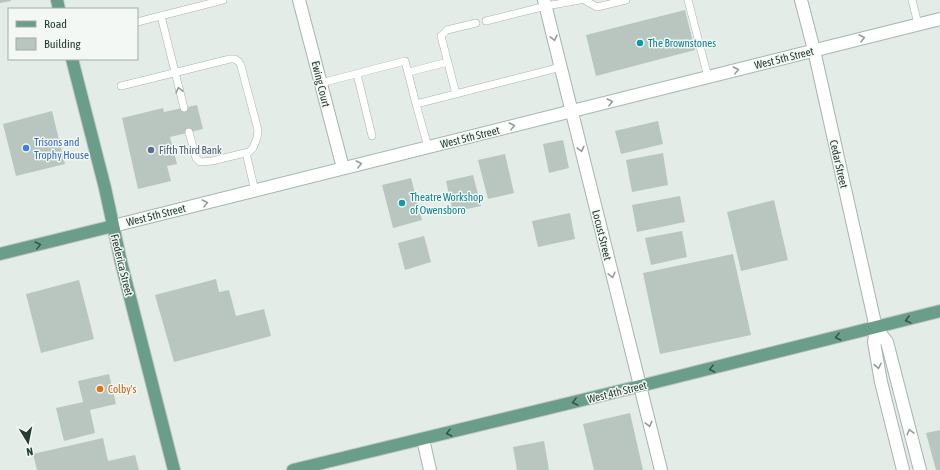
<svg xmlns="http://www.w3.org/2000/svg" width="940" height="470" font-family="'Asap Condensed',sans-serif">
	<style>
		.building { fill: #b8c6bf }
		.lines { fill: none; stroke-linecap: round; stroke-linejoin: round }
		.service-casing { stroke: #a6b4ad; stroke-width: 8 }
		.minor-casing { stroke: #a6b4ad; stroke-width: 14 }
		.primary-casing { stroke: #c2c8c6; stroke-width: 14 }
		.service { stroke: #fff; stroke-width: 7 }
		.minor { stroke: #fff; stroke-width: 12 }
		.primary { stroke: #6a9e8b; stroke-width: 12 }
		.oneway { stroke: #929e98 }
		.oneway2 { stroke: #365448 }
		.culture-dot { fill: #0f9aa8; stroke: #f3f8f5; stroke-width: 1.5 }
		.shop-dot { fill: #3f7fe0; stroke: #f3f8f5; stroke-width: 1.5 }
		.service-dot { fill: #5c6f8a; stroke: #f3f8f5; stroke-width: 1.5 }
		.food-dot { fill: #e8710a; stroke: #f3f8f5; stroke-width: 1.5 }
		.labels { text-anchor: middle; dominant-baseline: central; stroke-width: 3; stroke-linejoin: round; paint-order: stroke }
		.culture-label { font-size: 11px; fill: #0d838f; stroke: #f3f8f5; text-anchor: start }
		.street-label { font-size: 11px; fill: #243c32; stroke: #f3f8f5 }
		.shop-label { font-size: 11px; fill: #366cbe; stroke: #f3f8f5; text-anchor: start }
		.service-label { font-size: 11px; fill: #4e5e75; stroke: #f3f8f5; text-anchor: start }
		.food-label { font-size: 11px; fill: #c56008; stroke: #f3f8f5; text-anchor: start }
	</style>
	<rect width="100%" height="100%" fill="#e3ece7"/>
	<!-- building -->
	<path class="building" d="M0,0H11V1L0,3Z
		M685,10L695,50L596,76L586,35Z
		M197,105L203,129L170,137L177,164L167,166L171,181L138,189L122,118L163,108L164,112Z
		M52,111L65,164L16,176L3,124Z
		M658,121L663,144L621,154L615,131Z
		M563,140L569,168L549,173L543,144Z
		M663,153L668,185L632,192L626,160Z
		M505,154L514,193L488,199L478,160Z
		M473,175L481,206L453,212L446,181Z
		M411,178L422,220L393,228L382,185Z
		M680,196L685,222L637,232L632,205Z
		M774,200L788,260L741,271L727,212Z
		M570,213L575,239L538,247L532,221Z
		M682,231L687,257L651,265L645,238Z
		M424,236L431,262L405,270L398,243Z
		M733,254L751,335L660,354L643,273Z
		M216,279L219,292L229,290L236,316L264,309L271,336L174,362L155,295Z
		M79,280L94,339L41,353L26,294Z
		M109,374L116,404L90,410L95,433L64,441L56,408L83,402L78,381Z
		M630,413L643,470H594L583,424Z
		M940,430V470H936L926,433Z
		M103,438L108,461L135,455L139,470H37L33,454Z
		M544,441L549,470H517L513,447Z"/>
	<g class="lines">
		<!-- service casing -->
		<g class="service-casing">
			<path id="service" d="M584,0L597,7L626,0
				M688,0L708,77
				M912,0L918,24
				M161,16L184,108
				M486,21L546,6L580,0
				M137,22L223,0
				M409,72L448,62
				M357,74L372,136
				M321,83L405,61L416,104
				M121,86L230,59H235L239,62L241,66L258,130L257,138L253,148L249,152L212,161L200,162L196,158L189,132
				M456,94L441,36L447,30L476,23
				M428,147L416,104L561,67
				M246,153L255,191"/>
		</g>
		<!-- minor casing -->
		<g class="minor-casing">
			<path id="minor" d="M299,0L343,168
				M544,0L661,470
				M801,0L814,50L876,328L874,342L881,382L903,470
				M113,226L940,19
				M876,328L887,342L920,470
				M423,439L430,470"/>
		</g>
		<!-- primary casing -->
		<g class="primary-casing">
			<path id="primary" d="M57,0L59,9
				M72,59L105,188L121,262L174,470
				M0,254L113,226
				M293,470L640,386L940,311"/>
		</g>
		<!-- service -->
		<use href="#service" class="service"/>
		<!-- minor -->
		<use href="#minor" class="minor"/>
		<!-- primary -->
		<use href="#primary" class="primary"/>
	</g>
	<!-- one-way arrows -->
	<defs><path id="oneway-chevron" d="M-2-3.5L2.5 0L-2 3.5" fill="none" stroke-width="1.6" stroke-linecap="round" stroke-linejoin="round"/></defs>
	<g class="oneway">
		<use href="#oneway-chevron" transform="translate(554 38) rotate(76)"/>
		<use href="#oneway-chevron" transform="translate(862 38) rotate(-14)"/>
		<use href="#oneway-chevron" transform="translate(736 70) rotate(-14)"/>
		<use href="#oneway-chevron" transform="translate(179 90) rotate(-104)"/>
		<use href="#oneway-chevron" transform="translate(610 102) rotate(-14)"/>
		<use href="#oneway-chevron" transform="translate(512 126) rotate(-14)"/>
		<use href="#oneway-chevron" transform="translate(581 149) rotate(76)"/>
		<use href="#oneway-chevron" transform="translate(359 164) rotate(-14)"/>
		<use href="#oneway-chevron" transform="translate(205 203) rotate(-14)"/>
		<use href="#oneway-chevron" transform="translate(612 275) rotate(76)"/>
		<use href="#oneway-chevron" transform="translate(878 366) rotate(79)"/>
		<use href="#oneway-chevron" transform="translate(649 424) rotate(76)"/>
		<use href="#oneway-chevron" transform="translate(910 432) rotate(-104)"/>
	</g>
	<g class="oneway2">
		<use href="#oneway-chevron" transform="translate(38 245) rotate(-14)"/>
		<use href="#oneway-chevron" transform="translate(908 320) rotate(165)"/>
		<use href="#oneway-chevron" transform="translate(838 337) rotate(166)"/>
		<use href="#oneway-chevron" transform="translate(712 369) rotate(166)"/>
		<use href="#oneway-chevron" transform="translate(575 402) rotate(166)"/>
		<use href="#oneway-chevron" transform="translate(449 433) rotate(166)"/>
	</g>
	<!-- markers -->
	<g class="culture-dot">
		<circle cx="640" cy="43" r="4"/>
		<circle cx="402" cy="203" r="4"/>
	</g>
	<circle class="shop-dot" cx="26" cy="148" r="4"/>
	<circle class="service-dot" cx="151" cy="150" r="4"/>
	<circle class="food-dot" cx="100" cy="389" r="4"/>
	<g class="labels">
		<!-- culture labels -->
		<g class="culture-label">
			<text x="648" y="43">The Brownstones</text>
			<text x="410" y="197">Theatre Workshop<tspan x="410" dy="13">of Owensboro</tspan></text>
		</g>
		<!-- street labels -->
		<g class="street-label">
			<text transform="translate(784 58) rotate(-14)">West 5th Street</text>
			<text transform="translate(321 84) rotate(76)">Ewing Court</text>
			<text transform="translate(470 137) rotate(-14)">West 5th Street</text>
			<text transform="translate(839 164) rotate(77)">Cedar Street</text>
			<text transform="translate(156 215) rotate(-14)">West 5th Street</text>
			<text transform="translate(602 235) rotate(76)">Locust Street</text>
			<text transform="translate(122 265) rotate(76)">Frederica Street</text>
			<text transform="translate(617 392) rotate(-14)">West 4th Street</text>
		</g>
		<!-- shop labels -->
		<g class="shop-label">
			<text x="34" y="142">Trisons and<tspan x="34" dy="13">Trophy House</tspan></text>
		</g>
		<!-- service labels -->
		<g class="service-label">
			<text x="159" y="150">Fifth Third Bank</text>
		</g>
		<!-- food labels -->
		<g class="food-label">
			<text x="108" y="389">Colby's</text>
		</g>
	</g>
	<!-- legend -->
	<rect x="8" y="8" width="130" height="52" fill="#f3f8f5" stroke="#a0ada7"/>
	<rect x="16" y="21" width="20" height="6" fill="#6a9e8b" stroke="#a0ada7"/>
	<text x="44" y="28" font-size="12" fill="#243c32">Road</text>
	<rect x="16" y="38" width="20" height="12" fill="#b8c6bf" stroke="#a0ada7"/>
	<text x="44" y="48" font-size="12" fill="#243c32">Building</text>
	<!-- north arrow -->
	<g transform="translate(28 442) rotate(170)" stroke="#f3f8f5" stroke-width="3" paint-order="stroke">
	<path d="M0-3L7 15L0 10L-7 15Z" fill="#243c32"/>
	<text y="-6" font-size="11" font-weight="bold" text-anchor="middle" fill="#243c32">N</text>
	</g>
</svg>
